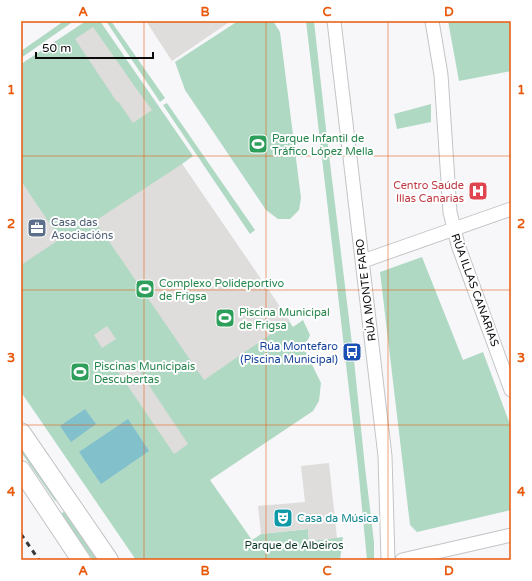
<svg xmlns="http://www.w3.org/2000/svg" width="532" height="581" font-family="'Varela Round',sans-serif">
	<style>
		.green { fill: #b0d9c4 }
		.water { fill: #82c0cc }
		.building { fill: #dfdddb }
		.lines { fill: none; stroke-linecap: round; stroke-linejoin: round }
		.street-casing { stroke: #c3c4c6; stroke-width: 15 }
		.secondary-casing { stroke: #c3c4c6; stroke-width: 20 }
		.street { stroke: #fff; stroke-width: 13 }
		.secondary { stroke: #fff; stroke-width: 18 }
		.rail { stroke: #373739; stroke-width: 3; stroke-dasharray: 5 5; stroke-linecap: butt }
		.grid { fill: none; stroke: #e8590c; stroke-width: 1; stroke-opacity: 0.55 }
		.labels { text-anchor: middle; dominant-baseline: central; stroke-width: 4; stroke-linejoin: round; paint-order: stroke }
		.leisure-label { font-size: 11px; fill: #27864d; stroke: #fff; text-anchor: start }
		.health-label { font-size: 11px; fill: #be3a42; stroke: #fff; text-anchor: end }
		.service-label { font-size: 11px; fill: #4e5e75; stroke: #fff; text-anchor: start }
		.street-label { font-size: 11px; fill: #0b0b0c; stroke: #fff }
		.transit-label { font-size: 11px; fill: #164399; stroke: #fff; text-anchor: end }
		.culture-label { font-size: 11px; fill: #0d838f; stroke: #fff; text-anchor: start }
		.park-label { font-size: 11px; fill: #0b3726; stroke: #fff }
		.neatline { fill: none; stroke: #e8590c; stroke-width: 1.5 }
		.grid-label { font-size: 13px; text-anchor: middle; font-weight: bold; fill: #e8590c }
	</style>
	<rect width="100%" height="100%" fill="#f7f7fa"/>
	<!-- green -->
	<path class="green" d="M64,21H74L21,58V51Z
		M86,21H100L193,156L182,164L293,327L303,320L310,335L308,340L302,344L321,383L319,401L313,411L210,480L252,540L261,534L308,529L309,541L343,537L340,560H136L21,392V64Z
		M106,21H111L165,98L160,102Z
		M238,21H273L280,32L301,198L299,210L290,219H278L266,210L185,90L175,62Z
		M306,21H314L327,138L354,360L365,467L374,542V560H367L358,467Z
		M448,21H511V71L459,81Z
		M167,103L255,230L250,234L163,105Z
		M431,104V122L397,129L394,114Z
		M422,257L463,360L483,352L511,427V510L417,532L410,525L380,272Z
		M21,444L58,499L55,501L21,452Z
		M66,510L99,560H93L61,514Z"/>
	<!-- water -->
	<path class="water" d="M85,409L96,424L71,442L60,426Z
		M128,419L149,451L101,484L79,452Z"/>
	<!-- building -->
	<path class="building" d="M146,21H231L172,61Z
		M93,27L140,94L152,110L133,123L118,101L117,102L75,39Z
		M182,164L290,321L204,380L95,221Z
		M21,181L60,239L21,265Z
		M107,326L116,339L102,348L94,335Z
		M132,360L188,444L174,454L117,370Z
		M329,463L337,538L309,541L308,529L261,534L258,506L305,502L301,466Z"/>
	<g class="lines">
		<!-- street casing -->
		<g class="street-casing">
			<path id="street" d="M334,21L385,456L388,560
				M432,21L441,75L450,212L458,245L511,390
				M363,261L511,209
				M402,560L511,535"/>
		</g>
		<!-- secondary casing -->
		<g class="secondary-casing">
			<path id="secondary" d="M21,432L109,560
				M21,470L81,560"/>
		</g>
		<!-- street -->
		<use href="#street" class="street"/>
		<!-- secondary -->
		<use href="#secondary" class="secondary"/>
		<!-- rail -->
		<path class="rail" d="M21,534L39,560"/>
	</g>
	<!-- grid -->
	<path class="grid" d="M144,21V560M266,21V560M388,21V560M21,156H511M21,290H511M21,425H511"/>
	<!-- icons -->
	<defs>
		<g id="stadium-square" transform="scale(1)"><rect x="-9" y="-9" width="18" height="18" rx="4" fill="#2e9e5b" stroke="#fff"/><path d="M0-5a6.5 5 0 1 0 0 10a6.5 5 0 1 0 0-10ZM-3.5-1.8h7v3.6h-7Z" fill="#fff"/></g>
		<g id="hospital-square" transform="scale(1)"><rect x="-9" y="-9" width="18" height="18" rx="4" fill="#e0444e" stroke="#fff"/><path d="M-5-5h3v3.5h4V-5h3V5h-3V1.5h-4V5h-3Z" fill="#fff"/></g>
		<g id="office-square" transform="scale(1)"><rect x="-9" y="-9" width="18" height="18" rx="4" fill="#5c6f8a" stroke="#fff"/><path d="M-6-3h4V-5.5h4V-3h4V5H-6ZM-1-4.5V-3h2v-1.5ZM-6 0V1H6V0Z" fill="#fff"/></g>
		<g id="bus-square" transform="scale(1)"><rect x="-9" y="-9" width="18" height="18" rx="4" fill="#1a4fb4" stroke="#fff"/><path d="M-5-6H5V4H4V6H2V4H-2V6H-4V4H-5ZM-3.5-4V0h7V-4ZM-3.5 1.2v1.5H-2V1.2ZM2 1.2v1.5H3.5V1.2Z" fill="#fff"/></g>
		<g id="theatre-square" transform="scale(1)"><rect x="-9" y="-9" width="18" height="18" rx="4" fill="#0f9aa8" stroke="#fff"/><path d="M-5-5.5Q0-4 5-5.5V0Q5 5 0 6Q-5 5-5 0ZM-3.3-2.5H-1v1.5H-3.3ZM1-2.5H3.3v1.5H1ZM-2.8 1Q0 5.5 2.8 1Z" fill="#fff"/></g>
	</defs>
	<g fill-rule="evenodd">
		<use href="#stadium-square" x="258" y="144"/>
		<use href="#hospital-square" x="478" y="191"/>
		<use href="#office-square" x="37" y="228"/>
		<use href="#stadium-square" x="145" y="289"/>
		<use href="#stadium-square" x="225" y="318"/>
		<use href="#bus-square" x="352" y="352"/>
		<use href="#stadium-square" x="80" y="372"/>
		<use href="#theatre-square" x="283" y="518"/>
	</g>
	<g class="labels">
		<!-- leisure labels -->
		<g class="leisure-label">
			<text x="272" y="138">Parque Infantil de<tspan x="272" dy="13">Tráfico López Mella</tspan></text>
			<text x="159" y="283">Complexo Polideportivo<tspan x="159" dy="13">de Frigsa</tspan></text>
			<text x="239" y="312">Piscina Municipal<tspan x="239" dy="13">de Frigsa</tspan></text>
			<text x="94" y="366">Piscinas Municipais<tspan x="94" dy="13">Descubertas</tspan></text>
		</g>
		<!-- health labels -->
		<g class="health-label">
			<text x="464" y="185">Centro Saúde<tspan x="464" dy="13">Illas Canarias</tspan></text>
		</g>
		<!-- service labels -->
		<g class="service-label">
			<text x="51" y="222">Casa das<tspan x="51" dy="13">Asociacións</tspan></text>
		</g>
		<!-- street labels -->
		<g class="street-label">
			<text transform="translate(366 290) rotate(-97)">RÚA MONTE FARO</text>
			<text transform="translate(475 290) rotate(70)">RÚA ILLAS CANARIAS</text>
		</g>
		<!-- transit labels -->
		<g class="transit-label">
			<text x="338" y="346">Rúa Montefaro<tspan x="338" dy="13">(Piscina Municipal)</tspan></text>
		</g>
		<!-- culture labels -->
		<g class="culture-label">
			<text x="297" y="518">Casa da Música</text>
		</g>
		<!-- park labels -->
		<g class="park-label">
			<text x="294" y="545">Parque de Albeiros</text>
		</g>
	</g>
	<!-- border -->
	<rect width="532" height="581" fill="none" stroke="#ffffff" stroke-width="44"/>
	<!-- scale -->
	<path d="M36 52v6h117v-6" fill="none" stroke="#0b0b0c" stroke-width="2"/>
	<text x="42" y="52" font-size="12" fill="#0b0b0c" stroke="#ffffff" stroke-width="3" paint-order="stroke">50 m</text>
	<rect x="22" y="22" width="488" height="537" class="neatline"/>
	<g class="grid-label">
		<text x="83" y="16">A</text>
		<text x="205" y="16">B</text>
		<text x="327" y="16">C</text>
		<text x="449" y="16">D</text>
		<text x="11" y="94">1</text>
		<text x="521" y="94">1</text>
		<text x="11" y="228">2</text>
		<text x="521" y="228">2</text>
		<text x="11" y="362">3</text>
		<text x="521" y="362">3</text>
		<text x="11" y="496">4</text>
		<text x="521" y="496">4</text>
		<text x="83" y="575">A</text>
		<text x="205" y="575">B</text>
		<text x="327" y="575">C</text>
		<text x="449" y="575">D</text>
	</g>
</svg>
